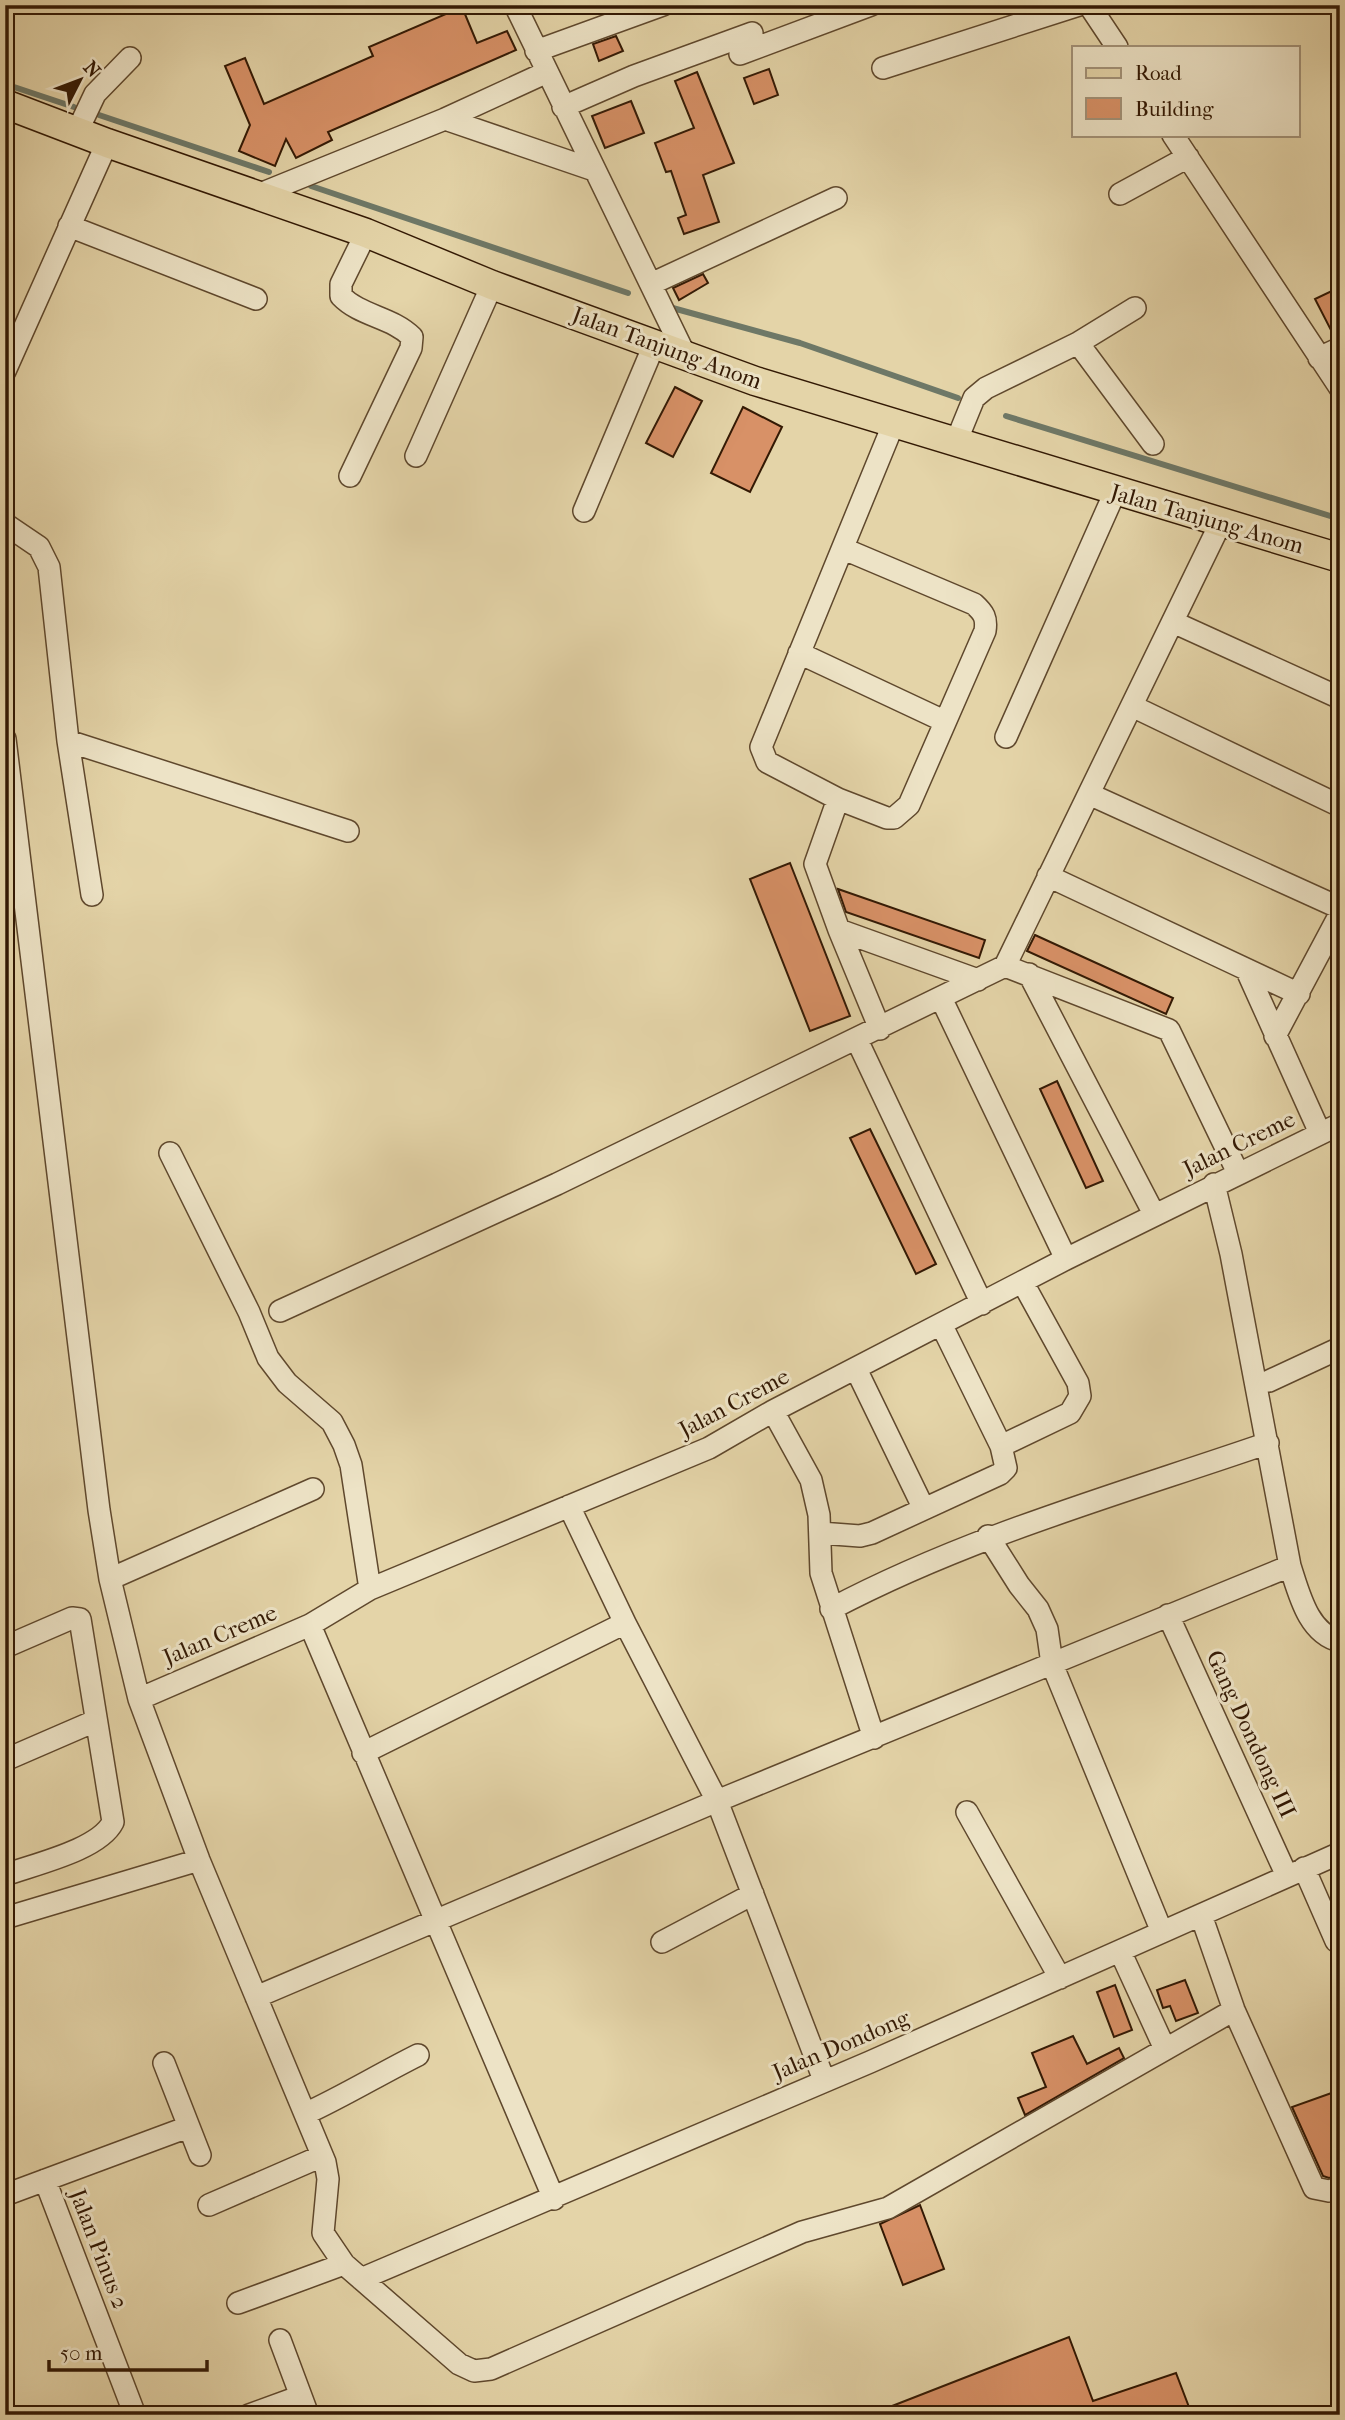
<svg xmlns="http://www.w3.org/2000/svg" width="1345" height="2420" font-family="'IM FELL French Canon',serif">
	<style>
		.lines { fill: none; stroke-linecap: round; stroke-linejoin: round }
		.stream { stroke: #6e7867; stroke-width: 6 }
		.building { fill: #d89167; stroke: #331904; stroke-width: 2 }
		.minor-casing { stroke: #5f482d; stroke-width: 24 }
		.major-casing { stroke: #331904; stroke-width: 31 }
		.minor { stroke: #ede3c6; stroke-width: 21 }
		.major { stroke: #e4d4a8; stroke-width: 28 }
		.labels { text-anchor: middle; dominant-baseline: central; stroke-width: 6; stroke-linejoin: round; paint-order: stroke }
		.street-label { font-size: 23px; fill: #331904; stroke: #ede3c6 }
	</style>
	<rect width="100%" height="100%" fill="#e4d4a8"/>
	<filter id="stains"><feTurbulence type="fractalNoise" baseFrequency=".00286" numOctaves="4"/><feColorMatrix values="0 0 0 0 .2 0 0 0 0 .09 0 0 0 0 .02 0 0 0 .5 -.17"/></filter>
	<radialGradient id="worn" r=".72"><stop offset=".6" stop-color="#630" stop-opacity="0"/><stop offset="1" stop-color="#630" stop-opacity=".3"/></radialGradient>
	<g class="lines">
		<!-- stream -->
		<path class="stream" d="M5,84L74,107
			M99,115L269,172
			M311,186L628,293
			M669,307L800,343L958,398
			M1006,416L1340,519"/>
	</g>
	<!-- building -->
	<path class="building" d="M462,7L477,43L507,31L516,50L328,132L332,140L296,158L286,139L275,166L239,151L250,125L225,66L245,58L264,104L373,56L369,47Z
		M616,36L623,51L599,61L593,44Z
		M769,69L778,95L754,104L744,78Z
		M697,72L734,163L703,175L719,222L684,234L678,218L686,215L671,171L666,172L655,143L694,128L675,81Z
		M631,101L644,133L605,148L592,116Z
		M703,274L708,283L679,300L673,288Z
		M1340,287V335L1334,336L1315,299Z
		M675,387L702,401L673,457L646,443Z
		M743,407L782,427L750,492L711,473Z
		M790,863L850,1016L810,1031L750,879Z
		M838,889L985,940L979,958L846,912Z
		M1035,935L1173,998L1166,1014L1027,951Z
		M1057,1081L1103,1181L1086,1188L1040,1089Z
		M870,1129L936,1264L916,1274L850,1138Z
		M1185,1980L1198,2013L1176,2021L1170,2006L1163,2008L1157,1990Z
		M1115,1985L1132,2030L1114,2037L1097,1992Z
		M1073,2036L1087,2064L1119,2048L1124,2058L1025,2115L1018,2098L1046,2087L1032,2053Z
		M1340,2090V2175L1329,2178L1323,2176L1292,2107Z
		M920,2205L944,2269L903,2285L880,2224Z
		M1069,2337L1093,2401L1176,2373L1192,2415H869Z"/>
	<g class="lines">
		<!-- minor casing -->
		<g class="minor-casing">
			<path id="minor" d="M515,5L686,357
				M1089,5L1117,47
				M536,51L663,5
				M740,54L871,5
				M883,68L1079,5
				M563,107L634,76L752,33
				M445,119L594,170
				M77,132L95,94L130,58
				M1173,135L1340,388
				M260,194L445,119L545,73
				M1120,194L1188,157
				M69,226L256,299
				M651,284L836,198
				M1078,343L1153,444
				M1319,358L1340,348
				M5,371L107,143
				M956,442L974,398L986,388L1078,343L1135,308
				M416,456L492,285
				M350,476L411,348L412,337C392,317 360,316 341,296V284L366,233
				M584,511L654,345
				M5,524L39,547L49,567L68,741L348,831
				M844,549L974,604C984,613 987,618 985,631L909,805L894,818H887L838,799L767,762L761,747L893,425
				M1173,622L1340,698
				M799,653L944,721
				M1132,706L1340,806
				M1006,737L1115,492
				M5,739L99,1510L110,1579L139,1699L199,1860L325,2162L328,2179L323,2233L344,2264L459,2364L474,2371L491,2369L802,2232L888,2208L1234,2010
				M68,741L92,895
				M1089,794L1340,908
				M838,799L815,864L839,930L978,980
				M1048,876L1299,994
				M839,930L880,1029
				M1005,966L1169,1030L1238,1173
				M1247,971L1320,1133
				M1029,974L1154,1214
				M941,998L1066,1259
				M1275,1036L1340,914
				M857,1040L982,1304
				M170,1153L249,1312L268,1358L287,1383L332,1422L344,1445L351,1465L370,1589
				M1214,1184L1231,1254L1290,1566C1299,1593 1308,1634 1340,1641
				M280,1311L557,1184L1005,966L1220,524
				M856,1369L923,1507
				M1269,1381L1340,1348
				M773,1411L811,1480L819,1515L821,1573L874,1738
				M1001,1446L1070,1413L1080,1396L1078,1383L1023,1283
				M569,1506L625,1623
				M820,1533L860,1536L872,1533L1000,1474L1006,1468L1001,1446L941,1324
				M988,1536L1019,1585L1038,1609L1047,1629L1052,1664L1162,1932
				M110,1579L313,1489
				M831,1609C969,1536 1120,1494 1268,1443
				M1168,1615L1287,1876
				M310,1625L554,2199
				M5,1647L72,1618L80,1619L113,1822C99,1850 35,1864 5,1875
				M139,1699L310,1625L370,1589L709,1448L773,1411L1066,1259L1340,1124
				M363,1753L625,1623L717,1801L824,2080
				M5,1760L95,1721
				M967,1812L1060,1978
				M1304,1868L1336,1941
				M1201,1915L1234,2010L1314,2188L1329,2191L1340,2188
				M5,1918L199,1860
				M662,1942L753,1894
				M1120,1951L1165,2049
				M256,1997L717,1801L1290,1566
				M164,2063L200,2155
				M305,2114C344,2096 380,2074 418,2055
				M45,2180L135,2415
				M5,2195L188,2127
				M209,2205L322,2156
				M361,2279L870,2062L1340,1853
				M238,2303L344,2264
				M280,2340L308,2415
				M249,2415L301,2396"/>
		</g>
		<!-- major casing -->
		<g class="major-casing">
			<path id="major" d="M5,104L107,143L366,233L492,285L755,381L1340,558"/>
		</g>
		<!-- minor -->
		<use href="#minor" class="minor"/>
		<!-- major -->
		<use href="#major" class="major"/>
	</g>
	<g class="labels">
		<!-- street labels -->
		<g class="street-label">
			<text transform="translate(667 348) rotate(20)">Jalan Tanjung Anom</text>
			<text transform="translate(1207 519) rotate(16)">Jalan Tanjung Anom</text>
			<text transform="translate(1239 1144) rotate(-26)">Jalan Creme</text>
			<text transform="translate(734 1403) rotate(-28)">Jalan Creme</text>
			<text transform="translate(220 1635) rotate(-23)">Jalan Creme</text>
			<text transform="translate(1251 1734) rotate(65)">Gang Dondong III</text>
			<text transform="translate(841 2045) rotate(-23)">Jalan Dondong</text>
			<text transform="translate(99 2249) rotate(69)">Jalan Pinus 2</text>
		</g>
	</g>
	<!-- margin -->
	<rect width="1345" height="2420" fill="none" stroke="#e4d4a8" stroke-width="28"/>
	<rect x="7" y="7" width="1331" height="2406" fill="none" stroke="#331904" stroke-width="3.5"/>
	<rect x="14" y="14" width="1317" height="2392" fill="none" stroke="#331904" stroke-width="2"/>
	<!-- legend -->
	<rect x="1072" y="46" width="228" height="91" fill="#ede3c6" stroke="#a39278" stroke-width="2"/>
	<rect x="1086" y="68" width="35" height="10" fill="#e4d4a8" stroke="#a39278" stroke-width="2"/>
	<text x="1135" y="80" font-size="21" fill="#331904">Road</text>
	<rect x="1086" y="98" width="35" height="21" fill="#d89167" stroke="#a39278" stroke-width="2"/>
	<text x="1135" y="116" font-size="21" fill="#331904">Building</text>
	<!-- north arrow -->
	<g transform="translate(80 80) rotate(48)" stroke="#ede3c6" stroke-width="5" paint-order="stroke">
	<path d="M0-5L12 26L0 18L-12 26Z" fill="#331904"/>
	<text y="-10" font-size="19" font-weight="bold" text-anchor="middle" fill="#331904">N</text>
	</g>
	<!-- scale -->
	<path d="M49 2360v10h158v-10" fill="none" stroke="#331904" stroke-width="3.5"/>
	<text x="60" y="2360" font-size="21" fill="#331904" stroke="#ede3c6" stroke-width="5" paint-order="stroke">50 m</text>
	<rect width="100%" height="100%" filter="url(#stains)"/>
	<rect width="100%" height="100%" fill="url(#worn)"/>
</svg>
